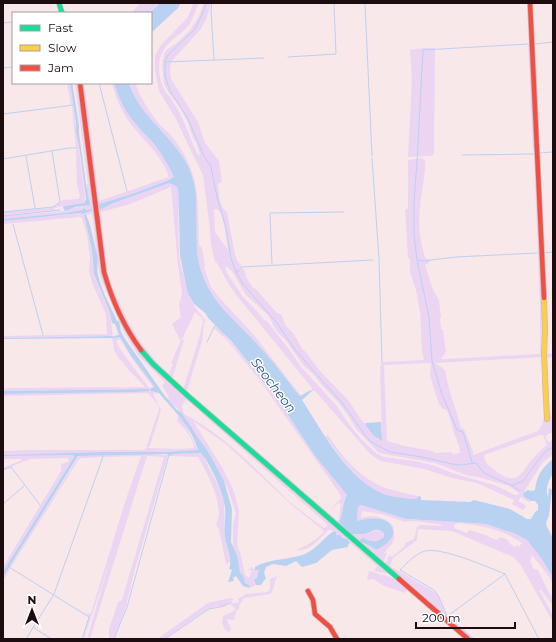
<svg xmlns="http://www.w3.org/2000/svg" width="556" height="642" font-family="Montserrat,sans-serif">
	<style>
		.green { fill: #ebd5f2; fill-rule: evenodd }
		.water { fill: #b9d2f2 }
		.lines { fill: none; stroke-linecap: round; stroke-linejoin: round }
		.stream { stroke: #b9d2f2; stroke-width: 1 }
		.fast-casing { stroke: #cababc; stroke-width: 6 }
		.slow-casing { stroke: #cababc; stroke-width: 6 }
		.jam-casing { stroke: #cababc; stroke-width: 6 }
		.fast { stroke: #16e098; stroke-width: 4.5 }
		.slow { stroke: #ffcf43; stroke-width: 4.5 }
		.jam { stroke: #f24e42; stroke-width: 4.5 }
		.labels { text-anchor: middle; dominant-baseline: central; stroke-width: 3; stroke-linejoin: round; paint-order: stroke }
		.water-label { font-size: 13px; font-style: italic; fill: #235685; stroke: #fff }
	</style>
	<rect width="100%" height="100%" fill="#f8e8ea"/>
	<!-- green -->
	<path class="green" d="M140,3H160L150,13H132Z
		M193,3H199C195,10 194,18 189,25C181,35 167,41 162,53C157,63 159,80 164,89C165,93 169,95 171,98C175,105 180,113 183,120C189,132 192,145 199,156L200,154L196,142L193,138L188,123L180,107L169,93L164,84L162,64L164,54L166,50L177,43L190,30L198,18L204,3H211L206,20L200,30L171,62L170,72L171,79L176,87L198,122L205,143L219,161L222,182L218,184C219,193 219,207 227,212L235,255L238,262L242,266L239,270L240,271L243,268L246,274L245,276L254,289L255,288L277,313L281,314L286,326L293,333L303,350L305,351L319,370L348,400L360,418L364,423H366V426L374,436L379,440L382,435L380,367L383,362L424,360L422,352L420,312L416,290L410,272V259L408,258L405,209H407L408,207V160L421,158L425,160C426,175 421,191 420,207C418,223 420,242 425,257L427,259L430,260V262L425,265L433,290L439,300L441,317L440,318L441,329L443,330L446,352L441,359H447L540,354V306L534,154L542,305L541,355H543L545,357H546V353L553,354V357L546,358L549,405L553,424V432L545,436L548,442L553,440V454L543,462L523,493L524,497L531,501L529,502L521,497L518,501L524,504L526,507L523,510L512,504L514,500L477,483L452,478L424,469L381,461L370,454L315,391H312V388L237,296L228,283L217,263L215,262L211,245L210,230L203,175L192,153L176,119L159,91L155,69V56L160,46L187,18L190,12ZM214,209H216L221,213L225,229L228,250L215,232ZM226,266L232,271L246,295L268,315L276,330L287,342L303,365L315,376L320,383L339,403L345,411L344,412H346L357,430L379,453L435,463L466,475L482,478L509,486L519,493L518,495H515L494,485L452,473L435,466L415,461L384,457L377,454L362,440L348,423L336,405L301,367L288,348L267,321L264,320L256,310L243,297L227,273L225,269ZM542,357V386L544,417L542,425L538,431L473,455V452L464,429L461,428C456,408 448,391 445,370L435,363ZM426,363L431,364L430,376L439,404L443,409L447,410C451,419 452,429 456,438C458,443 460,447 460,453L452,454V452L436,453L432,451L405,446L387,441L384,365ZM540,435H543L547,445C539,451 533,458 527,466C518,480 511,482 497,472C490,467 485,464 484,455Z
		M528,45H530L535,150H533Z
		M423,48H435L434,153L432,156L408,157L412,78L410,50Z
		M67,83H70C73,105 76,126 79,147L76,148L72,106L73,105H71Z
		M75,83H78L81,105L102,274L108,292L136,347L389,574L374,571L377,566L375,564L342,536L336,535L335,531L332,530H328C320,539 309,552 296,550C307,546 315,540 324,532L323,530L293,506L226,444L193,421L222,467L233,489L239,510L237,545L241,555L245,575L249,578L252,570L247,571L252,567L255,570H259L257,578L254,582L256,585L250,588L249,585L245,583L240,572L237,555L233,546V524L236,514L228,489L209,453L197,436L192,428L181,412L168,400L169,397L162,386L165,382L138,355L123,330L100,276C96,255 95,234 92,213L84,216L92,250L93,267L95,278L110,313L113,338L120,337L131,356L154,386L152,392L159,393L153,394L161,410L150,446L147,448L180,449L194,448C194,439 184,427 177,421L178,416L184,421L198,450L166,452H103L3,455V451L23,450H144L146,448L159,409L158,405L148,393L3,396V394L136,392L148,389L3,391V389L9,388L145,387L127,368L122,361L120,360L114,350L112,336L3,338V336L107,334L106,314L92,283L89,271L90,257L87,235L82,218L80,217L3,224V221L82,213L89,210L84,208L82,210L65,213L3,219V216L65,211L67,209L85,206L89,203L86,185L88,184ZM120,339L131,357L153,387L149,388L120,349L116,341ZM185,400L188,401L328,525L324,528C313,520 301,511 290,502C257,471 225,435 184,414L182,406Z
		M81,83H83L86,94L99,201L169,177C160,152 145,143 130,123C121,111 116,98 112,83H114C118,97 125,110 134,122C140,130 148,137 155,145C163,155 169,166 174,177L169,180L132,194L99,204L100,210L111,204L169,183L176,186L178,189C179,211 178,233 179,255C180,266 184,275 187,286C188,293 190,300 196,304L194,306L206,321L204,322L202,341L187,391L338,521L339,517L341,504L339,503L331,509L341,498L340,494L259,379L228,341L214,328L216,326L252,365L273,392L315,456L347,495L344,500L342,517L370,532L380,530L384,533V537C376,543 370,539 363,544L374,547L376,550C388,543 395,540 391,525C382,517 369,518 357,521L358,507L361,505L406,519L473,523L486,524L516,534L527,540L541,558L553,577V586L550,578L532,555L530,561L534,569H537L540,574L548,591L553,598V606L541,590H539L553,615V622L520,564L513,557L452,531L418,529L417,540L393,558L390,566L433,591L437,594L447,617L473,639H471L385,565L389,555L392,557L405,546V543L414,539L417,527L420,525L442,526L440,524C431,524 411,519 405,522L382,514L362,511L361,515V518C372,514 386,517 393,526C396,542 394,541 384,553H387L383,563L183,390L200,335L203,321L202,318L195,312L182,339L180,340L172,324L181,317L179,305L182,294L178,266L171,187L130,204L101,212L107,271L113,289L128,321L139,340L155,360L169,374L173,364L171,363L181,340H184L172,379C139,351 120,316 106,275ZM458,523C480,525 504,530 522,543L519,547L517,545L515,547L510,544L508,540L501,537L497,540L489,537V536L469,530L467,533L454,528V525Z
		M129,83H135C140,97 150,113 160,125C163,128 166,130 169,133C201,171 198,199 199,245L202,248L205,266L204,268L211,287L218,296L254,335L301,396H300C287,380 275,363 261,348C232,316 204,300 197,253L196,194C194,180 190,167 182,156C166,131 138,113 129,83Z
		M79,149L85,197L84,203L63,208L62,206L55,208L54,210L3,215V212L52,208L63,200L78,199L80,196L77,186L76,150Z
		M328,435C343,458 361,480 389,489C399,492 409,494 419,496L417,499C406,498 395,498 385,495C358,484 342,459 325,436Z
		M198,453L202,454L219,487L224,502L225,533L230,562L226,564L219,529L216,525C226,507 207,473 198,457L171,456L172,454Z
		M148,454L168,455L135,569L126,606L114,639H109V629L118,602L122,600L164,457L147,456L90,639H87L109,563L84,639H83L89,616L75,607L87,614L91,613L125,502L141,456L105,457L104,456L103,457L82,458L79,459L11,567H10V569L3,581V577L79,456Z
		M73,455L74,457L3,572V567L61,471V464L68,462L69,459L66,458L30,459L3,470V468L22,460L21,459H3V456Z
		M369,571L393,578L407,590L405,593C395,589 382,587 374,579L367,580Z
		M277,576C274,582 275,589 270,594L244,598L239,606V609L236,611L234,620L227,619C227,624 234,628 229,632L225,630L222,623L223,616L232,612L236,609L230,604L239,602L238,599L246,594L268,592L270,589V579Z
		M230,598L234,599L224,606H217L206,610L164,639H157L208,603Z"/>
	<!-- water -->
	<path class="water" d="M160,3H181L178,8L151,33L150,13Z
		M70,83H72L73,88L79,126V133L86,185L90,205L75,207L65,211L63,208L65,206L84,203L86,199L80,152L76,131V123Z
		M114,83H129C138,113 166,131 182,156C190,167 194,180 196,194L197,253C204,299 230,314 259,346C274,362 286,379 300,396L311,390L312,391L302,400C323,432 348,481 386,495C396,498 406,498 416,499L419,496L421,497V500L470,502L474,500L510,509L527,519H531L535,512L538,510V505L535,501H531L524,497L523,493L528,490L531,491L535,490C537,475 541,469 553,459V474C548,480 545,491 548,497L549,488L552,490L549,515L546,523L547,527L553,538V577L541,558L527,540L516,534L486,524L473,523L406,519L361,505L358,507L357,521C367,518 390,515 393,530C394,534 392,538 389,541C386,545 381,547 376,550C372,545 364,545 359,540L364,538C371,543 377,542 384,537V533L380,530H375L364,534H351L339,522C344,513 342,503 347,495L315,456L273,392L232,342L208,318C205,310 198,309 194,303C191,300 191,297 188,294L180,256L179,213L178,189L176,186L169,183L111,204L100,210L98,208L99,204L132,194L169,180L174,177C169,166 162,155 155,145C148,137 140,130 134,122C125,111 118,97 114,83Z
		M84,208L87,210L92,209V210L83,214L80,213L3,221V219L65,213L82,210Z
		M84,215H86C92,227 93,241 97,254C99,261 96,268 98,275C101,290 111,307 117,321H119L121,332L125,339L165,396L177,410L181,412L192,428L197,436L209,453L224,481L232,509L231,542L237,555L240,572L242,575H243L245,583L249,585L250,588L243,586L236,576L233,578L234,581L228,582L232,570L229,569C233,560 226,546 225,536C224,526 226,517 225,507C223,492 211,465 201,453L173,454L171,456L166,454L78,456L3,577V572L74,457L73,455L3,456V455L103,452H166L198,450C192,427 173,410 159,393L151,391L150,389L154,387V386L131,356L120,337L113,338L114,336L119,335L115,324L112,323L110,313L94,274L92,250Z
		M113,336V338L3,339V338Z
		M149,389V391L136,392L3,394V391Z
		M381,422L382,441L374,436L366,426V423Z
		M334,531L336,532V535H340L343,538L347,539L350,543L348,545V547L332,550L316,563L302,567L296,561L286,566L273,564L266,567L264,573L266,578L261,585H256L254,580L257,578L259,570H255V567C271,558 289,560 305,554C317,549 324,537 334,531Z"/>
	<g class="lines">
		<!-- stream -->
		<path class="stream" d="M206,3L202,15L195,29L168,55L165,62V76L170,91L188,119L203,154L211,167L217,197L226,228L231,258L236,272L243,284L277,323L296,351L343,404L365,435L371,442L390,452L422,457L452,464L460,465L476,463L483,472L490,476L511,485L520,491
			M212,3L211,10L214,60
			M365,3L372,156
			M3,23L13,22
			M535,44L553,42
			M288,57L336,54L334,3
			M166,62L264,58
			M3,68L13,67
			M99,83L127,191
			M3,114L74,105
			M539,153L553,152
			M462,155L535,154
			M26,156L35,208
			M372,158L379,259L382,363
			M3,159L69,148H79
			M3,212L53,207L60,202L52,151
			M3,216L60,210
			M13,224L43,335
			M543,253L553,252
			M418,260L423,261L456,257L537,253
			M272,264L270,213L344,212
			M236,272L240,270L242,267L373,260
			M207,342L214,327L216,325
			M542,355V347
			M472,462L463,432L457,430L442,394L432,361L429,317L417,260L414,234V200L417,162L423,50L528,44
			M3,470L11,467L40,505
			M513,485L523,481L540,458L546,451L553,447
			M3,504L24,486
			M9,567L89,617L82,639
			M449,615L505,574
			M34,628L52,639
			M26,639L54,594L104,454
			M114,639L127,607L169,455
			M165,639L209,609L224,606L232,602
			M474,639L447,616L439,597L434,590L400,570C407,563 415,554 425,551C443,547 487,567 505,574L539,639"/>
		<!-- fast casing -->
		<g class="fast-casing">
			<path id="fast" d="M59,3L62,13
				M141,350L153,364L188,396L399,579"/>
		</g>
		<!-- slow casing -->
		<g class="slow-casing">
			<path id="slow" d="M544,298L545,330L544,355L547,419"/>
		</g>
		<!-- jam casing -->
		<g class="jam-casing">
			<path id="jam" d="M530,3L544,298
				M80,83L104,272C112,300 124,327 141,350
				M399,579L468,639
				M308,591L313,600L315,614L330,627L337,639"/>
		</g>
		<!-- fast -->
		<use href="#fast" class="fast"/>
		<!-- slow -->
		<use href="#slow" class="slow"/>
		<!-- jam -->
		<use href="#jam" class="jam"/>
	</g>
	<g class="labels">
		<!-- water labels -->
		<g class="water-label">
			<text transform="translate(274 385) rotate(53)">Seocheon</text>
		</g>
	</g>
	<!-- border -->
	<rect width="556" height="642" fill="none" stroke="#1c0c0f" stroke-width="8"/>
	<!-- legend -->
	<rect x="12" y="12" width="140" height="72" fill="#ffffff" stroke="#a49e9f"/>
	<rect x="20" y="25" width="20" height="6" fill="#16e098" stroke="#a49e9f"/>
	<text x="48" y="32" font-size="12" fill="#1c0c0f">Fast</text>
	<rect x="20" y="45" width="20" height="6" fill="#ffcf43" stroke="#a49e9f"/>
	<text x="48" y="52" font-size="12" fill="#1c0c0f">Slow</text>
	<rect x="20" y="65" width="20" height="6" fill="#f24e42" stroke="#a49e9f"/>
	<text x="48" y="72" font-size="12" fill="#1c0c0f">Jam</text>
	<!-- north arrow -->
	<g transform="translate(32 610)" stroke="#ffffff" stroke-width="3" paint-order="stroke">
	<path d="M0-3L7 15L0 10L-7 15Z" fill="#1c0c0f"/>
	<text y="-6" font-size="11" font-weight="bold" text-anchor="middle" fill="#1c0c0f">N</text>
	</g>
	<!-- scale -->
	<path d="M416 622v6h99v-6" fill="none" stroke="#1c0c0f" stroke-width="2"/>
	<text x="422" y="622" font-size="12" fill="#1c0c0f" stroke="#ffffff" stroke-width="3" paint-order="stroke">200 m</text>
</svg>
